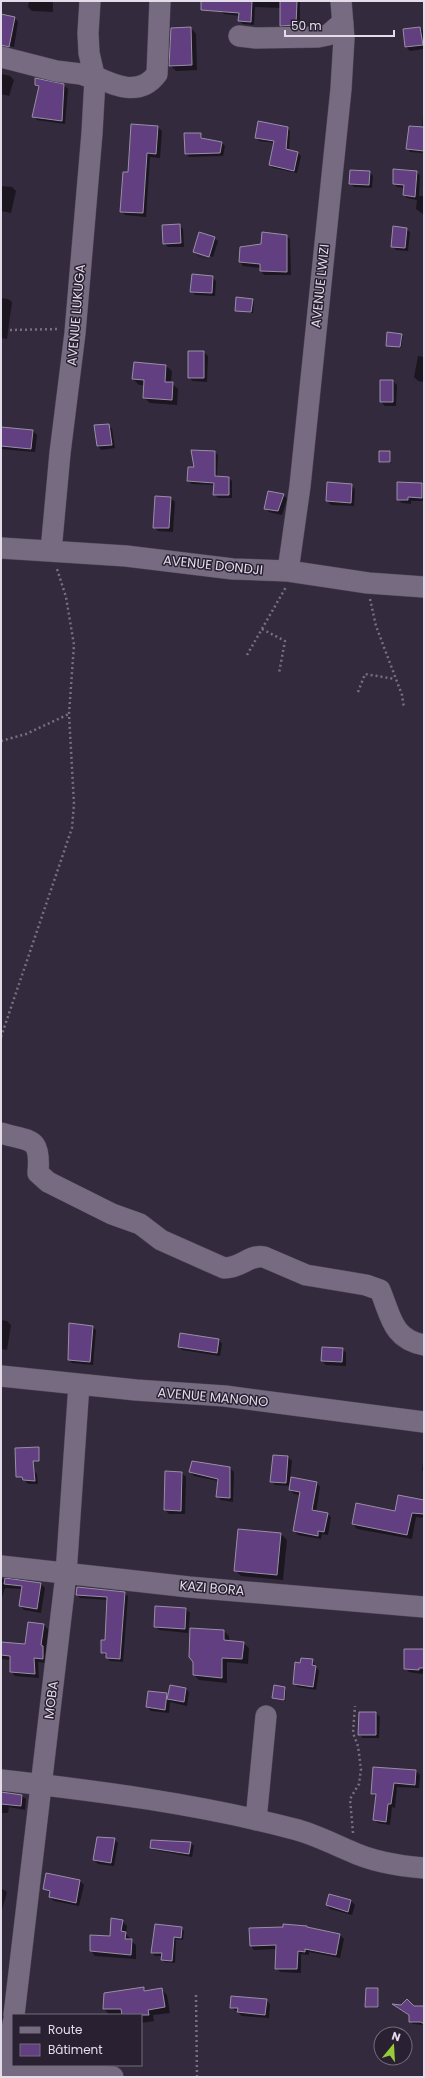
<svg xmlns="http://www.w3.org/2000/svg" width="425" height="2078" font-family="Poppins,sans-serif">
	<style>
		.shadow { fill: #0007 }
		.building { fill: #623f81; stroke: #998fa5 }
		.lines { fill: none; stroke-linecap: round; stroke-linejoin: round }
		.minor-casing { stroke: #4f4756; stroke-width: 22 }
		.path { stroke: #787080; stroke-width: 2.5; stroke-dasharray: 2 3; stroke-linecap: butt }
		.minor { stroke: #766b81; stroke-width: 21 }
		.labels { text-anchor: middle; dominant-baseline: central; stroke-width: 3; stroke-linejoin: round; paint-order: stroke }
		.street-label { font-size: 13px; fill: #e3dde9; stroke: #292032 }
	</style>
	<rect width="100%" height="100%" fill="#332a3d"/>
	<!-- shadow -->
	<path class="shadow" d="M29,1H53V12L32,11L28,7Z
		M222,1H300V29H284L281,25V8L255,7L254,25L243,24L239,21L240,16L224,14L221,11Z
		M1,16L15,18L18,22L14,47L1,44Z
		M191,28L196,34L197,70L176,71L170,65Z
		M420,28L424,32V49L410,51L406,47L404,30Z
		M1,74L10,76L14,80L9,96L1,94Z
		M36,85H64L68,89L65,124L37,120L33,116L39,88Z
		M423,116L424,153L410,152L407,148L422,128Z
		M158,127L162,131L160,158L150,157L146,217L125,215L121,211L129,173Z
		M287,128L290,131L289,151L298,153L301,156L297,173L273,168L270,165L275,143L259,141L256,138Z
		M201,134L204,140L222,143L225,146L223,156L189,157L186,154Z
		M370,172L373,176L372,188L354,187L350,183Z
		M416,172L420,175L419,196H424V215L416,209L417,200L407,198L404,195L405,188L397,187L394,184Z
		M1,186L12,187L16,191L11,213L1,211Z
		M179,225L183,229L184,247H168L164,243Z
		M406,229L410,232L408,251L396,250L392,246Z
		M286,236L290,239L291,275H264L261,271V268L243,266L240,262L262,245Z
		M214,238L218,241L213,257L197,252V255L212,260L198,256L194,252Z
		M212,277L216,281L215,296L195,295L191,291Z
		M1,298L8,299L12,302L7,339L1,338Z
		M252,299L254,301L253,313L236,310Z
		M401,335L403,337L401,348L387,345Z
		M204,352L208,356L207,382L193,381L189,378Z
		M418,356L424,357V382L418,381L414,377Z
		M166,366L172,371L171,383L178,389L177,405L150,403L144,398L145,385H139L133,379Z
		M393,381L397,385L396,406H385L381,402Z
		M108,425L112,429L115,448L101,450L98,446Z
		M1,428L33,431L37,435L35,452L1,449Z
		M215,452L218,455L217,477L229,478L232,481V498H218L214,494L215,485L192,484L188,481L195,469Z
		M390,452L391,463H382L380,461Z
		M422,484L424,487V501H411V504L402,503L398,500Z
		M351,485L355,489L354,506L331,505L327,501Z
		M268,492L284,495L287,499L282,515L269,512L265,508Z
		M171,498L175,502L173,532L158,531L154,527Z
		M1,1320L7,1321L11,1325L7,1350L1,1349Z
		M93,1327L96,1330L93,1365L72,1363L69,1360Z
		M219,1340L222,1344L220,1356L182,1350L179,1346Z
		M343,1349L346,1353V1366L326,1365L322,1361Z
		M424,1455V1472L422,1470Z
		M288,1457L292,1461L290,1478L317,1483L320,1487L316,1512L327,1514L331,1517L328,1535L322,1534L321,1539L298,1535L294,1531L301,1495L294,1494L290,1490L291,1486L275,1485L272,1482Z
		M230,1468L234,1472L233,1502L221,1500L217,1497L218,1481L194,1476L190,1472Z
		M33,1470L37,1474L38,1484H28L24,1480Z
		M182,1473L186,1477L185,1514H169L165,1510Z
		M424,1501V1518L416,1517L412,1539L357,1529L353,1524L396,1512Z
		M239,1530L281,1534L287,1540L283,1580L241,1576L235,1570Z
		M1,1579L41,1584L45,1588L41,1613L24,1610L20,1605L23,1589L5,1588L1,1601Z
		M124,1593L128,1596L123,1662L110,1661L102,1652L106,1641L108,1600L80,1598L77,1595Z
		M186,1609L190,1613L188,1633L159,1630L155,1626Z
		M29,1623L44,1625L49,1630L46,1650L47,1663L38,1662L39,1678L15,1676L11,1671V1660L1,1659V1643L26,1645Z
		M224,1631L229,1636V1641L243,1643L249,1648L248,1664L227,1662V1683L199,1680L194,1675Z
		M424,1650V1672L422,1674L409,1672L406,1669Z
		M312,1660L319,1671L316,1690L298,1687L294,1684L301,1664Z
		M185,1688L189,1692L187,1706L170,1702L169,1713L151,1711L147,1707L167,1694L168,1696Z
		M285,1688L286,1690L285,1701L273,1698Z
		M376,1713L380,1717L379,1738H363L359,1734Z
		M374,1768L416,1771L420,1775L419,1788L397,1787L395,1808L392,1807L390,1825L378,1823L374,1820L376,1798L372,1793Z
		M1,1793L22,1796L26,1799L25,1810L9,1807L8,1813H1Z
		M114,1839L118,1843L114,1866L98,1864L94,1860Z
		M152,1841L191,1843L194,1846L192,1857L154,1850L151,1847Z
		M47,1874L80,1881L84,1885L79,1906L54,1901L50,1897V1893L44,1889Z
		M1,1888L7,1892L2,1910L1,1909Z
		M329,1895L351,1901L355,1905L352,1915L330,1909L327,1905Z
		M122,1921L127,1926L126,1934L130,1938V1940L136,1945V1959L95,1956L91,1951L111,1938Z
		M156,1925L181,1928L184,1931L183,1940L176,1939L175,1963L165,1962L162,1960L163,1956H155L152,1953Z
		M307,1927L340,1935L344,1939L340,1958L309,1952V1955L301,1954V1973L280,1972L276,1968L277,1949L254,1950L251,1946Z
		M143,1988L147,1991L161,1989L167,1995L170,2013L153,2015L154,2021L141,2023V2015H110L104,2009Z
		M377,1989L379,1991V2008H368L366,2006Z
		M266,2000L270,2004L269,2018L242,2016L231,2007Z
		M394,2006L424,2008V2025L413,2024L410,2021V2016Z"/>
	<!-- building -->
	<path class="building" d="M201,1H252L251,22L238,21L239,13L201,10Z
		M280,1H297L296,25L280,26Z
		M1,14L15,17L9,47L1,45Z
		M191,27L192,65L169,66L171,28Z
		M420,27L423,45L405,47L403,29Z
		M35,78L64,84L62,121L32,117L39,86L35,85Z
		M258,121L288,127L286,149L298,152L294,171L269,165L274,141L255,138Z
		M131,124L158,126L156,154L147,153L143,213L120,212L123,172H128Z
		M409,126L424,127V151L406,149Z
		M184,133H201V138L222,142L220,153L185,154Z
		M393,169L417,171L415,197L403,195L404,185L393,184Z
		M350,170L370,171L369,185L349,184Z
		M180,224L181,243L163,244L162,225Z
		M393,226L407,228L405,248L391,247Z
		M199,232L215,237L209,257L193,252Z
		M262,232L287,235V272L260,271V264L239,262L240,247L261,244Z
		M192,274L213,276L212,293L190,292Z
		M236,297L253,299L251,312L235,311Z
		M387,332L402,334L400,347L386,346Z
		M188,351H204V378H188Z
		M134,362L166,365L165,382H173L172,400L143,398L144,380L132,379Z
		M380,380H393V402H380Z
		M109,424L112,445L97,446L94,425Z
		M1,427L33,430L31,449L1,446Z
		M191,450L215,451V476L229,477V495H213L214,483L187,481L188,467H194Z
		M379,451H390V462H379Z
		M327,482L352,484L351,503L326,501Z
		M397,482L422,483V498L408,497V500H397Z
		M268,491L284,494L278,511L264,509Z
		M155,496L171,497L169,528H153Z
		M69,1323L93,1326L90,1362L68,1360Z
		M180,1333L219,1339L217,1353L178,1347Z
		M322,1347L343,1348L342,1362L321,1361Z
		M39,1447V1461H33L35,1481L23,1480L22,1477H16L15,1448Z
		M273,1455L288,1456L286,1483L270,1482Z
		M192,1461L230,1467V1498L216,1497L218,1479L189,1472Z
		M165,1471L182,1472L181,1511L164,1510Z
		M291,1477L317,1482L312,1510L328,1513L324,1532L318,1531V1536L293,1531L300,1492L289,1490Z
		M398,1495L424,1500V1514L412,1513L407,1535L352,1524L356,1503L395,1511Z
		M238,1529L281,1533L277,1575L234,1571Z
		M5,1578L41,1583L37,1609L19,1606L22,1586L4,1584Z
		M77,1587L125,1592L120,1659L106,1658V1653H101V1640H105L107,1597L76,1595Z
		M155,1606L186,1608L185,1629L154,1627Z
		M28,1622L44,1624L41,1645L43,1646V1659L34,1658L35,1674L10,1672V1656L1,1655V1642L25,1644Z
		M190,1628L224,1630V1640L244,1642L242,1659L222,1658V1678L193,1675V1662L189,1657Z
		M404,1649H424V1668H419V1670L404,1669Z
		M301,1658L313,1659L312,1665L316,1666L313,1687L293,1684L295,1662L300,1663Z
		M170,1685L186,1688L184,1702L167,1699Z
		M274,1685L285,1687L284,1700L272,1698Z
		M148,1691L167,1693L165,1710L146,1707Z
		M359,1712H376V1735H358Z
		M373,1767L416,1770L415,1785L394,1783L391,1804H388L386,1822L373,1820L376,1794H371Z
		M1,1792L22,1795L21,1806L1,1804Z
		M97,1837L115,1838L111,1863L93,1860Z
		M151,1840L191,1842L189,1854L150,1848Z
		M46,1873L80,1880L76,1903L49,1897L50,1891L43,1889Z
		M329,1894L351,1900L348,1912L326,1905Z
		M111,1918L123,1920L121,1931L126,1932L125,1939H132L131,1955L90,1951V1935L110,1936Z
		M155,1924L182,1927L181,1938L174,1937L172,1961L161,1960L162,1953H151Z
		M283,1924L307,1926V1927L340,1934L336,1955L305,1949V1952L298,1951L297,1969H275L276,1945L250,1946L249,1928L283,1927Z
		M144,1987V1991L162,1988L165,2007L148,2010L149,2015H122L121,2009H103L104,1993Z
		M366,1988H378V2007H365Z
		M231,1996L267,1999L265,2015L237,2012L238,2008H230Z
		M407,1999L414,2006H424V2024L421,2022H409V2015L392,2004L401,2005Z"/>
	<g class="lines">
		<!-- minor casing -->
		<g class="minor-casing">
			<path id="minor" d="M239,36L256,38L318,37L328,35L343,22
				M1,57L56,71L81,74L95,79
				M94,76C115,86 140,97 157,74L160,1
				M1,548L126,556L233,569L288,571L368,583L424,587
				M51,551L60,453L75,333L92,133L95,79L89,53L88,33L90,1
				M288,571L300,486L341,89L344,38L341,1
				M1,1133C30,1142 41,1135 38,1173L48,1182L112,1214L140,1224L161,1240L224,1268C242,1268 249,1254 264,1257L306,1275L366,1285L380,1290C391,1316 392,1339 424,1345
				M1,1376L136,1390L225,1396L424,1422
				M1,1566L189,1587L424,1607
				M1,1780C99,1791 199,1804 294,1829C314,1834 331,1843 350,1851C373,1862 399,1866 424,1868
				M256,1820L266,1716
				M14,2015L66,1574L79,1384
				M6,2072L113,2077
				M5,2077L13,2023"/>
		</g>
		<!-- path -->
		<path class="path" d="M10,330L59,329
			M370,599L376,626L402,695L404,708
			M262,629L285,641L279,673
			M247,655L286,587
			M358,692L365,674L395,679
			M1,741L26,734L69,714
			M1,1037L72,828L74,804L69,714L74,645L66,597L57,569
			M353,1833L350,1799L359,1784L361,1769L358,1746L353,1733L355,1706
			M196,1995L197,2077"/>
		<!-- minor -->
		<use href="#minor" class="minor"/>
	</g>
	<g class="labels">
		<!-- street labels -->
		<g class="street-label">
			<text transform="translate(320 286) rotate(-84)">AVENUE LWIZI</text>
			<text transform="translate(76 315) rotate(-85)">AVENUE LUKUGA</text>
			<text transform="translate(213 565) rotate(6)">AVENUE DONDJI</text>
			<text transform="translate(213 1397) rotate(5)">AVENUE MANONO</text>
			<text transform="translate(212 1588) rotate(5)">KAZI BORA</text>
			<text transform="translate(51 1700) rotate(-83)">MOBA</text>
		</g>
	</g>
	<!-- border -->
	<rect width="425" height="2078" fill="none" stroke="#e3dde9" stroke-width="4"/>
	<!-- legend -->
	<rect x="12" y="2014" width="130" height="52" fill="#292032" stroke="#736c7b"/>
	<rect x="20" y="2027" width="20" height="6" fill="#766b81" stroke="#736c7b"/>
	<text x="48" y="2034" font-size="12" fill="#e3dde9">Route</text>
	<rect x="20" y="2044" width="20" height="12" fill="#623f81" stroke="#736c7b"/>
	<text x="48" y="2054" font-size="12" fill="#e3dde9">Bâtiment</text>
	<!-- north arrow -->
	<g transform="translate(393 2046) rotate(18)"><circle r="19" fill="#292032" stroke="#736c7b"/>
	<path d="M0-3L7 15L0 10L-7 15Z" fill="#97cc38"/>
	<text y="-6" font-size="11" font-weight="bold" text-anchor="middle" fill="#e3dde9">N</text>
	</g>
	<!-- scale -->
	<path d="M285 30v6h109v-6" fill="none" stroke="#e3dde9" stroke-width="2"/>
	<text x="291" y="30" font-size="12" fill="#e3dde9" stroke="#292032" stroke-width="3" paint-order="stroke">50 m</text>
</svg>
